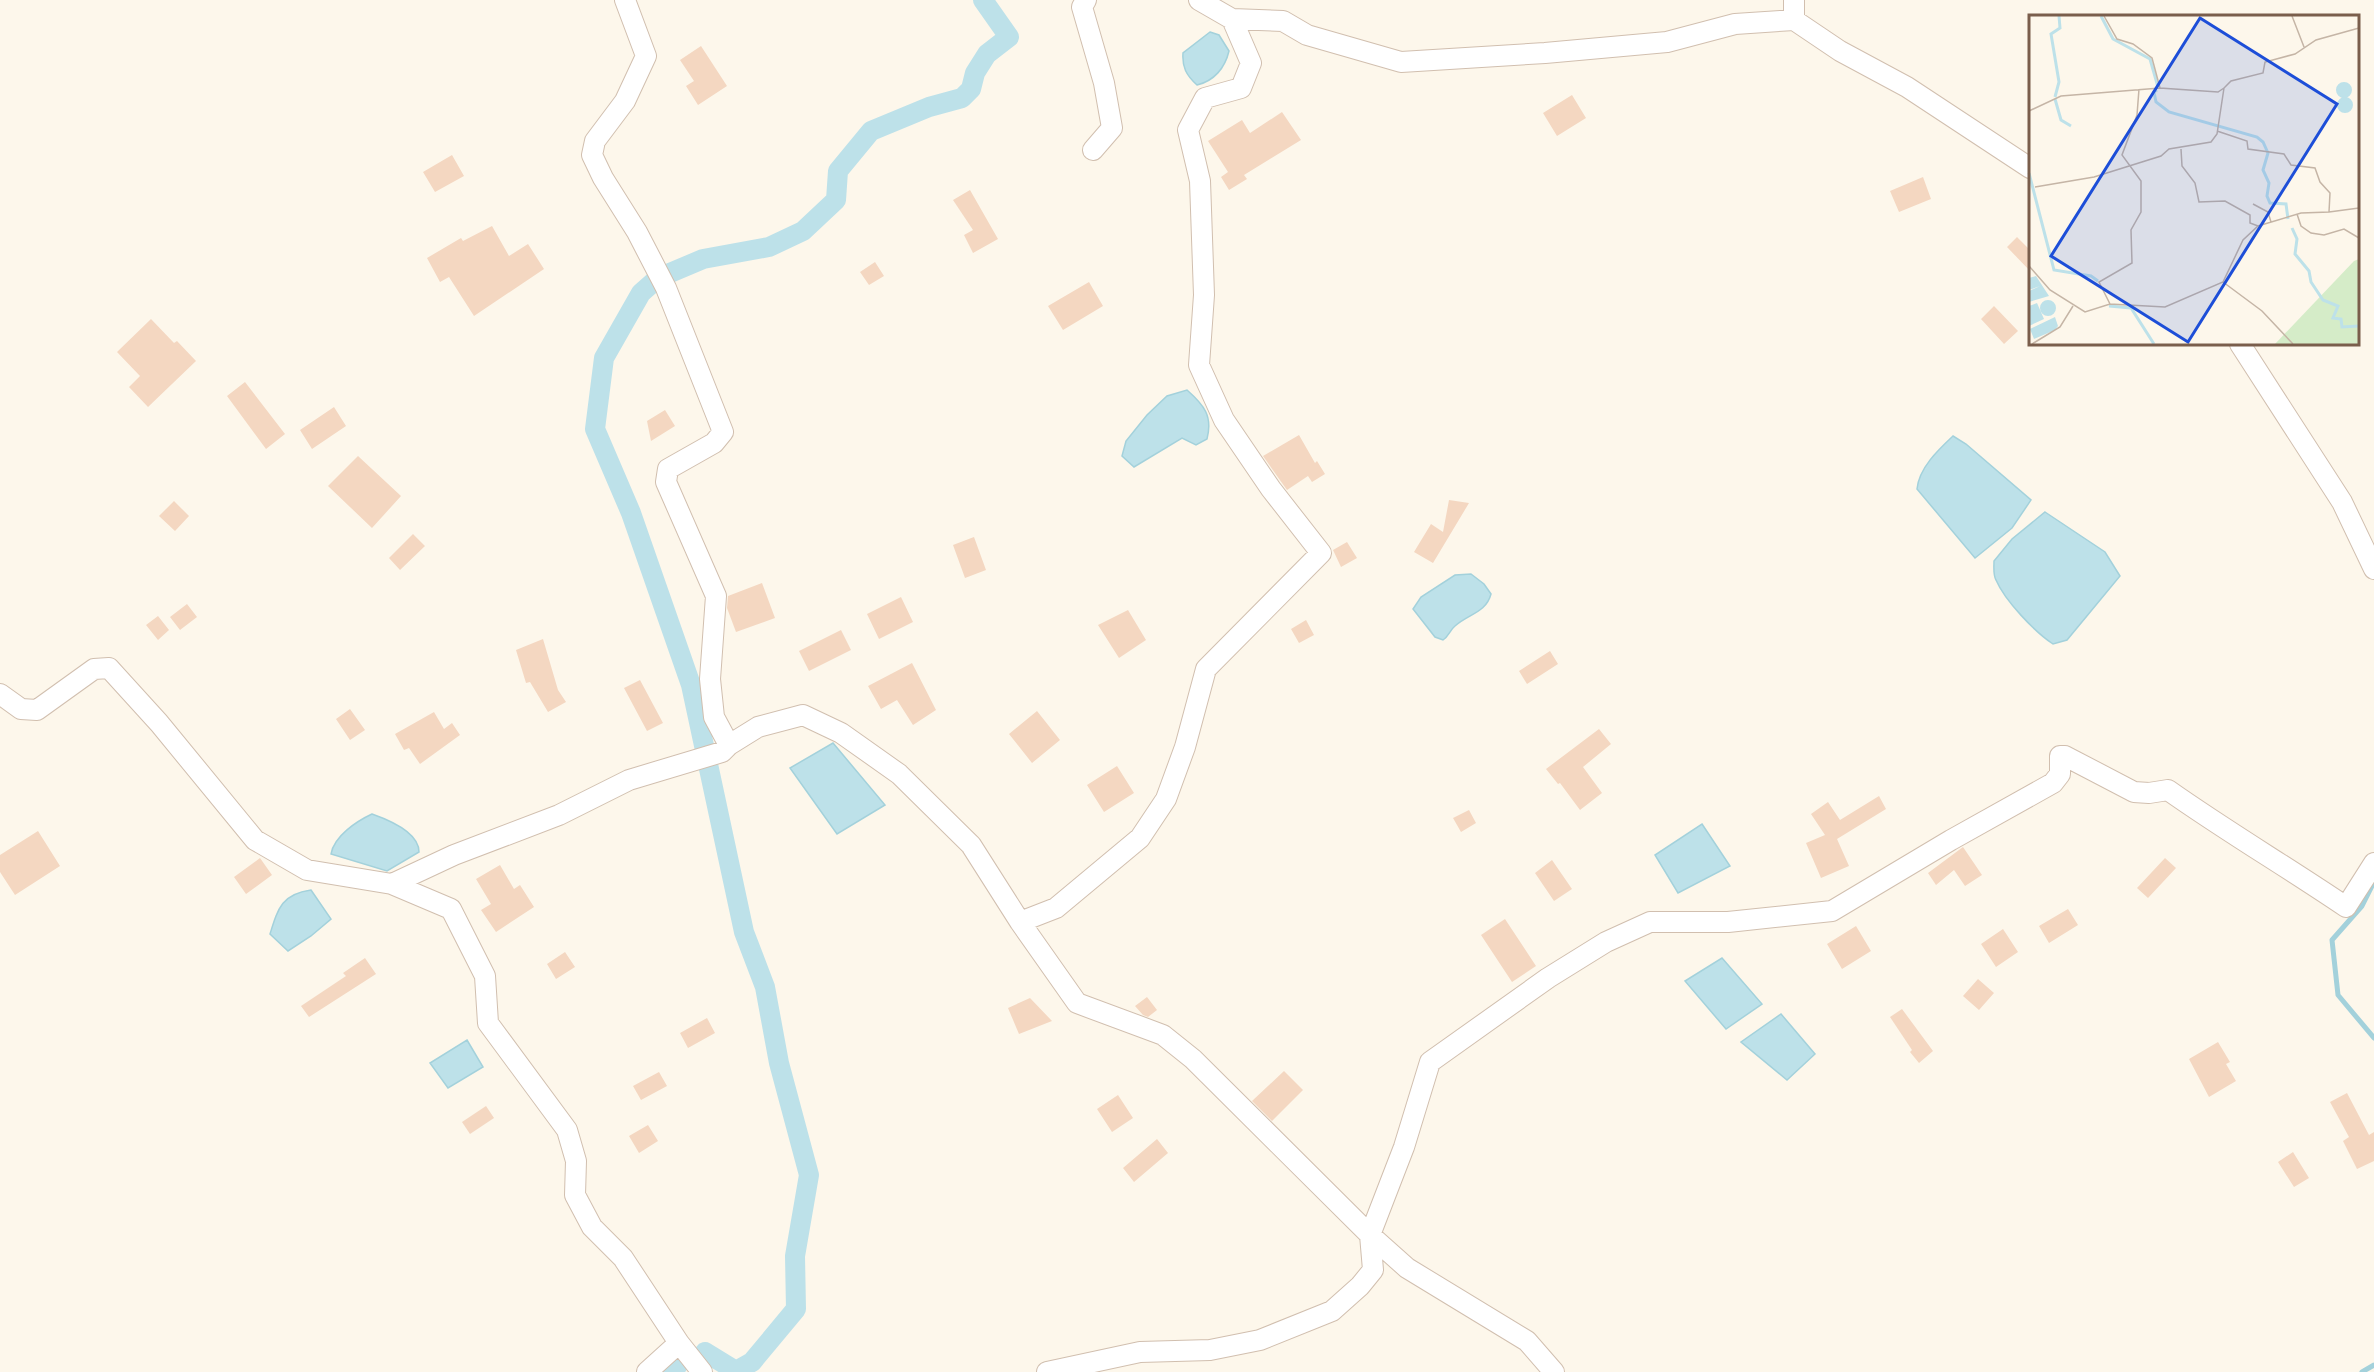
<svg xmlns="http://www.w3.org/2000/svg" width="2374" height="1372" font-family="Quicksand,sans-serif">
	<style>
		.water { fill: #bde1e9; stroke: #a3d1db; stroke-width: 1.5 }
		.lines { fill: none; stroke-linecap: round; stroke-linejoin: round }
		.stream { stroke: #a3d1db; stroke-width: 5 }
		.canal { stroke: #bde1e9; stroke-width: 20 }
		.building { fill: #f4d7c1 }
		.minor-casing { stroke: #d1bfaf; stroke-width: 22 }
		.minor { stroke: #fff; stroke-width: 20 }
		.inset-river { fill: none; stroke: #bde1e9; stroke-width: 3 }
		.inset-road { fill: none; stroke: #c5b5a6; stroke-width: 1.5 }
		.view { fill: #1d4ed8; fill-opacity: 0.15; stroke: #1d4ed8; stroke-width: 3 }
		.inset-edge { fill: none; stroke: #7a5e4c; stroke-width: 3 }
	</style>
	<rect width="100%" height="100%" fill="#fdf7eb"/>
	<!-- water -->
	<path class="water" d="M1210,32L1219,35L1229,51C1225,68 1214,81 1197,85C1186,75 1182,67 1183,53Z
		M1187,390C1204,405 1213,416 1207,439L1196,445L1182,438L1134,467L1122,456L1126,441L1147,415L1167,396Z
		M1953,436L1966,444L2031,500L2012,528L1975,558L1917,489C1919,468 1938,450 1953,436Z
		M2045,512L2105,552L2120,576L2067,640L2053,644C2035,632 2005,601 1996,580C1993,575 1994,567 1994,561L2012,539Z
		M1471,574L1484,584L1491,594C1486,613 1468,614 1455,626C1450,630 1449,636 1443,640L1435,637L1413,609L1421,597L1455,575Z
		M833,743L885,805L837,834L790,768Z
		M372,814C389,820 419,832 419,852L387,871L331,854C334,836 357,821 372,814Z
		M1702,824L1730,866L1678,893L1655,855Z
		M311,890L331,919L311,936L288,951L270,934C278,908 282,894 311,890Z
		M1722,958L1762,1004L1726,1029L1685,981Z
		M1781,1014L1815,1054L1787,1080L1741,1042Z
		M467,1040L483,1067L448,1088L430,1063Z"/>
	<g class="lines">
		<!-- stream -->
		<path class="stream" d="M2374,882L2362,906L2332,940L2338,995L2374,1038
			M2362,1372L2374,1365"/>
		<!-- canal -->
		<path class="canal" d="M705,1352L736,1371L752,1362L796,1309L795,1256L809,1175L779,1063L765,987L744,932L691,685L631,513L595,429L604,358L641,293L658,278L703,259L769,247L803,231L836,200L838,171L871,131L929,107L962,98L971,89L975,73L987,54L1009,37L983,0
			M671,1372L678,1365"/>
	</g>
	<!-- building -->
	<path class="building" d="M701,46L727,86L698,105L686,86L694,81L680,60Z
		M1572,95L1586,118L1557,136L1543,113Z
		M1282,112L1301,140L1244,175L1247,179L1229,190L1221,177L1228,172L1208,141L1242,120L1250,133Z
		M452,155L464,176L435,192L423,172Z
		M1923,177L1931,199L1899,212L1890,191Z
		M970,190L998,239L973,253L964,235L973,230L953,200Z
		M492,226L509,256L528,244L544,269L474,316L449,277L440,282L427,258L461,238L463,241Z
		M2017,237L2031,251V272L2007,247Z
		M875,262L884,276L869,285L860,272Z
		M1089,282L1103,306L1063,330L1048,306Z
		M1994,306L2018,331L2004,344L1981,319Z
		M151,319L174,343L177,341L196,361L148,407L129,387L140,376L117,352Z
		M245,382L285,434L266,449L227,396Z
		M334,407L346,426L312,449L300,430Z
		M665,410L675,426L651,441L647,421Z
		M1299,435L1315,463L1317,461L1325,474L1312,482L1308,476L1287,490L1263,456Z
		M358,456L401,496L372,528L328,486Z
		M1449,500L1469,503L1433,563L1414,552L1431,524L1443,532Z
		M174,501L189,516L175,531L159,516Z
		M413,534L425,546L400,570L389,558Z
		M974,537L986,570L965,578L953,545Z
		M1347,542L1357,558L1341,567L1333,550Z
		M762,583L775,618L736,632L727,608L728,596Z
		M901,597L913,622L879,639L867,614Z
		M187,604L197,617L180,630L170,617Z
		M1128,610L1146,640L1119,658L1098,625Z
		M158,616L169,630L158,640L146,625Z
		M1306,620L1314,635L1299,643L1291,629Z
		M841,630L851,650L809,671L799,651Z
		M543,639L558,690L566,702L548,712L530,682L526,683L516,650Z
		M1550,651L1558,664L1527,684L1519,671Z
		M912,663L936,710L913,725L897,700L881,709L868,686Z
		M640,680L663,723L647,731L624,688Z
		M350,709L365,730L350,740L336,719Z
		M1037,711L1060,740L1032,763L1009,734Z
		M434,712L444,729L452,723L460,735L420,764L409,748L404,750L395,734Z
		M1599,729L1611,744L1583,767L1602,793L1580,810L1560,783L1558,784L1546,769Z
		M1117,766L1134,793L1104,812L1087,785Z
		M1879,796L1886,809L1837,839L1849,866L1821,878L1806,843L1825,835L1811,814L1828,802L1840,820Z
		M1469,810L1476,823L1461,832L1453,818Z
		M38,831L60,866L15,895L0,872V855Z
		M1963,847L1982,875L1965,886L1954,870L1936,885L1928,873Z
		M260,858L272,875L246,894L234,877Z
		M2165,858L2176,868L2148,898L2137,888Z
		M1552,860L1572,889L1554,901L1535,873Z
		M500,865L514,889L520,885L534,907L496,932L481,910L491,904L476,879Z
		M2068,909L2078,925L2049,943L2039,926Z
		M1505,919L1536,966L1512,982L1481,935Z
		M1856,926L1871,951L1842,969L1827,944Z
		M2003,929L2018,952L1996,967L1981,944Z
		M565,952L575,967L556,979L547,964Z
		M365,958L376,974L309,1017L301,1006L346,976L343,973Z
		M1978,979L1994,993L1979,1010L1963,996Z
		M1147,997L1157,1010L1148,1017L1143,1015L1135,1006Z
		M1030,998L1052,1021L1019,1034L1008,1008Z
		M1902,1009L1933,1051L1919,1063L1910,1052L1912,1050L1890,1017Z
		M707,1018L715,1033L688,1048L680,1033Z
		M2218,1042L2230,1062L2226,1064L2236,1081L2209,1097L2189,1059Z
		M1284,1071L1303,1090L1272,1121L1252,1101Z
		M659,1072L667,1086L641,1100L633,1086Z
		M2347,1093L2369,1135L2374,1132V1161L2357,1169L2343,1141L2349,1137L2330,1102Z
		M1118,1095L1133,1118L1112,1132L1097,1109Z
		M486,1106L494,1118L470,1134L462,1122Z
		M648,1125L658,1141L639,1153L629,1136Z
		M1157,1139L1168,1153L1134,1182L1123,1168Z
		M2293,1152L2309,1178L2294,1187L2278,1162Z"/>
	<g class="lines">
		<!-- minor casing -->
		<g class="minor-casing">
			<path id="minor" d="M625,0L646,56L625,101L595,141L592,155L603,178L637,232L666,288L723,432L714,443L668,469L666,482L716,596L710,679L714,717L729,745
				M1086,0L1082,7L1104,83L1112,128L1093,150
				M1199,0L1232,19L1283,21L1307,35L1401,62L1545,53L1667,42L1735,24L1794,20L1840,51L1907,87L2030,168
				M1794,0V20
				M2240,344L2342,502L2374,569
				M0,694L21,709L37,710L94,669L109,668L159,723L255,840L307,870L392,884L454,855L559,815L629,780L722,752L729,745L758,727L803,715L841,733L899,774L971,845L1020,922L1077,1003L1163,1035L1193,1059L1370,1235L1407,1268L1527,1341L1554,1372
				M392,884L451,909L485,976L488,1023L567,1130L576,1161L575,1195L592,1227L623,1258L679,1343L647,1372
				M1020,922L1056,908L1140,838L1166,799L1185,747L1206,669L1321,553L1271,489L1224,420L1199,365L1204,295L1200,181L1188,130L1205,98L1241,88L1251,63L1232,19
				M679,1343L702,1372
				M1047,1372L1140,1352L1210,1350L1260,1340L1332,1311L1360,1286L1373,1270L1370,1235L1404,1147L1430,1062L1548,978L1606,942L1650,922H1728L1832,911L1951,840L2053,783L2060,774V756H2065L2134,792L2149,793L2168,790C2226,831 2287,867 2346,907L2374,863"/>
		</g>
		<!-- minor -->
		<use href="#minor" class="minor"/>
	</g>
	<!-- overview -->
	<g transform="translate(2029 15)">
		<rect width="330" height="330" fill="#fdf7eb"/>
		<path d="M330,244V329H246L325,246Z" fill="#d5ecc8"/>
		<path d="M307 75a8 8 0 1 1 16 0a8 8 0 1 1-16 0ZM308 90a8 8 0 1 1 16 0a8 8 0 1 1-16 0ZM7,261L20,281L0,287V276L11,271L0,275V263ZM11 293a8 8 0 1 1 16 0a8 8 0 1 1-16 0ZM8,288L15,304L0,311V291ZM26,302L29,311L26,315L5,324L1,314Z" fill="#bde1e9"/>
		<path class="inset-river" d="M72,1L84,24L121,44L129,72M128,75L125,77L127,87L140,97L228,122L234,127L239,138L234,155L240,168L238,181L241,188L257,189L259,204M26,82L30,67L22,19L31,13L30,1M26,84L32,105L42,111M0,158L25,255L62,261L69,266M263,213L268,224L266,239L280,256L282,267L294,285L309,291L304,303L312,304L313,312L330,311M80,291L102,293L125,329"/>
		<path class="inset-road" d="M75,1L88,24L104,29L123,43L131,73L189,77L195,73M263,1L275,32M0,96L32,81L131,73M152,134L153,151L166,168L170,187L196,186L221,200V208L229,211M6,172L65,162L132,141L140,134L182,127L188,119L195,73L202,66L234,58L236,47L266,39L287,25L330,13M224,189L239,197L242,207M300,197L330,193M268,199L272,211L282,218L295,220L315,214L330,223M0,251L21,275L56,297L81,289L136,292L194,267L214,225L229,211L272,198L300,197L301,178L291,167L286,153L262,150L255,139L219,134L218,126L188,116M194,267L233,296L264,329M81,289L70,267L103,248L102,215L112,197V166L93,140L108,100L110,74M3,329L31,312L44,291"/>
		<path class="view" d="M171,3L308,89L159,327L22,241Z"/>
		<rect width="330" height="330" class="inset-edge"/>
	</g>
</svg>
